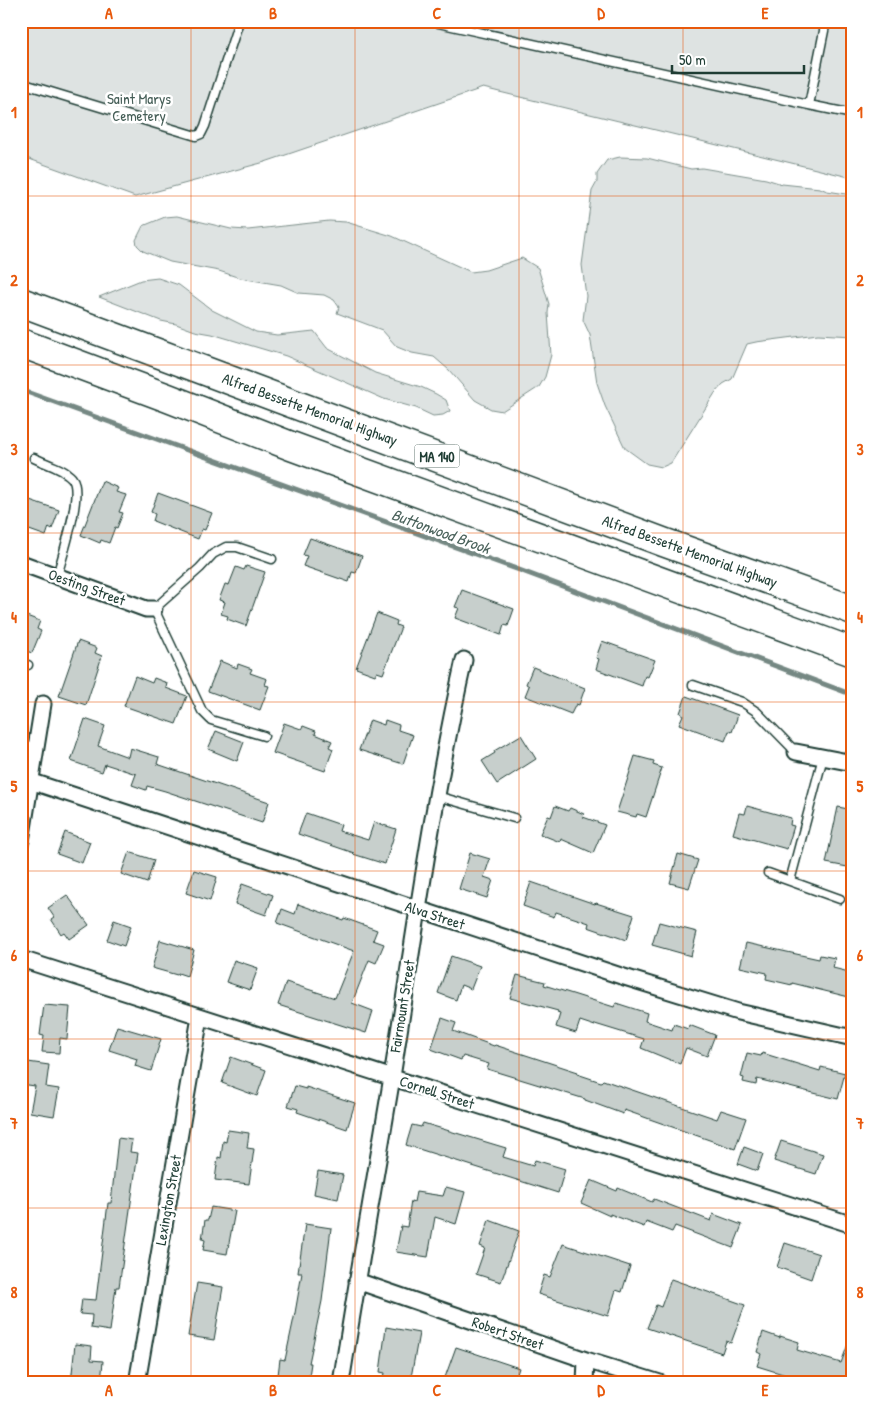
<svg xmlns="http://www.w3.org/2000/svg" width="874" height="1404" font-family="'Patrick Hand',sans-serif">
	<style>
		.green { fill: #dee3e2; stroke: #7e908b }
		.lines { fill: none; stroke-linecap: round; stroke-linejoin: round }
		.stream { stroke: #758883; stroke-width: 5 }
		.building { fill: #c7cfcc; stroke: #1f3d34 }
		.service-casing { stroke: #1f3d34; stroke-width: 11 }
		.minor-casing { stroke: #1f3d34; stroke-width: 19 }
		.motorway-casing { stroke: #1f3d34; stroke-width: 31 }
		.service { stroke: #fff; stroke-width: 8 }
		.minor { stroke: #fff; stroke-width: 15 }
		.motorway { stroke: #fff; stroke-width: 28 }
		.grid { fill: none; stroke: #e8590c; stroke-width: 1; stroke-opacity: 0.55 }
		.labels { text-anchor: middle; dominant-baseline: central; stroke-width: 5; stroke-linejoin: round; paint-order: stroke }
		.shield { fill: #fff; stroke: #627771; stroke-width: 1 }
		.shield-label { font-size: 14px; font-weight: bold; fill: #1f3d34 }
		.park-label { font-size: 15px; fill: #455e57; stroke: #fff }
		.street-label { font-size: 15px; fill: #1f3d34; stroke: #fff }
		.water-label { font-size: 16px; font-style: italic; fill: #4a625b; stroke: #fff }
		.neatline { fill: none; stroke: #e8590c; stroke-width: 2 }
		.grid-label { font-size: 16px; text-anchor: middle; font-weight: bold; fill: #e8590c }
	</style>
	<rect width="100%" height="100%" fill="#fff"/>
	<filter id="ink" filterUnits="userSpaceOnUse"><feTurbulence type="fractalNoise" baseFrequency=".02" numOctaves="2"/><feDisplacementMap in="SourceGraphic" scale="10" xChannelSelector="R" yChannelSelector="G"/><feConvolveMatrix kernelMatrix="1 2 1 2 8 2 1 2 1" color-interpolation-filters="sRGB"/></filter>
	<g filter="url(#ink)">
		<!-- green -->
		<path class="green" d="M21,21H853V178L483,88L265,162L135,197L21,156Z
			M620,157L647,158L691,169L702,168L766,179L782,184L820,188L827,191L853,195V336L818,334L756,342L747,344L732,379L723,384L715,393L671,463L662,467L647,464L625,448L605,406L597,383L590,335L583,320L586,296L582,265L592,191L597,182V174L607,160Z
			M177,216L231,229L248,230L329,221L346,222L392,236L471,272L486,270L522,258L538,268L549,304L548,313L551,355L545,377L539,387L502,411L491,409L475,400L449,370L434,357L412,353L397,347L382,330L337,313L339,307L334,300L324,295L299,293L281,285L240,278L219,271L170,262L143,251L137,245L136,240L143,226L165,217Z
			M158,278L179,285L212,310L256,332L277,335L314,331L327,348L375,373L421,387L436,394L446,400L450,411L443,415L433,416L416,408L384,399L286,356L212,334L195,331L176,324L161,321L99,297L141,280Z"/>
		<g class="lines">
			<!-- stream -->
			<path class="stream" d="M21,390L522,571L853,695"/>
		</g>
		<!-- building -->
		<path class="building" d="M102,481L118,488L116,492L126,495L119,512L123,513L117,528L115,527L109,543L101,540L100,543L81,535Z
			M158,493L212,513L205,530L202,529L198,539L153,521L155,514L151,512Z
			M21,497L59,510L52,529L49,527L46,536L21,527Z
			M310,538L362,556L356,573L352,572L349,582L303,566L307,556L303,555Z
			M246,566L265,572L246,626L227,619L228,616L221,614L225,602L219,600L225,584L229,585L236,567L244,570Z
			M462,590L514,609L508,626L504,625L501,635L455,618L459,608L455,607Z
			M377,613L397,621L396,625L401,627L383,674L377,672L375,675L356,668Z
			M21,614L40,621L37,629L41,631L32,653L21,649Z
			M78,641L97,648L95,653L102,656L86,705L59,696Z
			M602,641L655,660L648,677L645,676L642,686L596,669L599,659L596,658Z
			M220,661L237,668L238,664L252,669L250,673L267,679L265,685L269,686L260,710L208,691Z
			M533,667L585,688L579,705L576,704L571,714L525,696L529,686L526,684Z
			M135,676L152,683L154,678L167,683L166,688L187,696L176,724L124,706Z
			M686,696L738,715L732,732L729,731L725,741L679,724L683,715L680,713Z
			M85,719L105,726L98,746L128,757L130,748L159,757L157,764L269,802L262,823L165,791L147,786L146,790L132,785L136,774L105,764L102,772L71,761Z
			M370,720L384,725L385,720L399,725L398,730L413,735L403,764L359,750Z
			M284,723L301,729L303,726L316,731L315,734L332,741L329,747L333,749L325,771L273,753Z
			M216,731L244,742L237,761L208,749Z
			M521,735L536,759L497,784L482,761L495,753L494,751Z
			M635,756L654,761L653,765L662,768L646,817L637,814L636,817L617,812Z
			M555,806L568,811L570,808L584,814L583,817L605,825L593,853L561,839L560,842L540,834L548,816L551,817Z
			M747,806L791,818L790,825L794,826L787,849L733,834L739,813L745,814Z
			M838,807L853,810V868L826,863Z
			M306,813L341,825L339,831L368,840L374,822L396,829L385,864L353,854L354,853L298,834Z
			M65,832L90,842L82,863L57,854Z
			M129,852L154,860L147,883L121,874Z
			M470,853L490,859L484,877L493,880L487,898L459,889Z
			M678,854L698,860L689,888L670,883Z
			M194,870L217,877L210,901L186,893Z
			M531,882L595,904L596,903L634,915L626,940L588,927L589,923L556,912L554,917L523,906Z
			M242,884L273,895L266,915L235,904Z
			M67,895L89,925L69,939L64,932L61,934L51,919L54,917L48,908Z
			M298,904L343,920L344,918L377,930L373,940L384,944L376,963L369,960L352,1003L373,1011L366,1033L278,1005L286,982L335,998L354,951L277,923L282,909L295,914Z
			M114,920L131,926L124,946L107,940Z
			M659,922L697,932L691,956L652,945Z
			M160,940L194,950L187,976L178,973L177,975L152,968Z
			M746,943L819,959L820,955L835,958L833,968L853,973V984L849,997L792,983V985L766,979L767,973L740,967Z
			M451,956L480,966L471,989L461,985L456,1000L438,993Z
			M234,960L258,968L250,990L226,982Z
			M517,975L545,982L544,985L614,1007L616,1003L647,1013L645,1021L672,1030L674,1024L688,1029L689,1025L715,1035L707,1056L686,1048L680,1064L641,1048L644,1039L595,1024V1026L580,1021L576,1033L556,1027L560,1014L557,1013L558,1011L510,998Z
			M44,1005L70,1007L67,1039L60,1038L59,1053L42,1052L44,1036L40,1035Z
			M442,1018L456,1023L453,1031L494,1046L495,1045L578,1072L577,1074L601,1082L603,1080L717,1119L721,1110L746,1118L735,1149L624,1110L623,1114L585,1100V1099L487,1069L489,1064L463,1056L461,1060L431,1049Z
			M117,1026L161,1039L151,1071L135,1066L137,1059L109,1050Z
			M747,1053L761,1056L762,1053L820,1071L821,1067L845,1073L838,1099L757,1079L756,1085L743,1082L744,1078L741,1077Z
			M231,1057L266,1070L257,1096L222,1083Z
			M21,1061L49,1065L46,1087L59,1089L54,1116L30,1112L35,1086L21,1084Z
			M295,1086L306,1089V1087L355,1103L347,1129L297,1112L298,1109L288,1106Z
			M423,1123L506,1148L503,1157L533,1166L535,1160L565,1169L558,1193L406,1145L412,1125L421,1127Z
			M228,1130L249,1133L247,1148L254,1149L249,1184L215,1180L218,1157L221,1158L223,1141L226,1142Z
			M118,1138L132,1140L130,1152L138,1153L119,1287H116L110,1331L91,1328L92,1315L80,1314L82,1299L96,1300L108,1203H111Z
			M781,1141L823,1154L816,1174L774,1161Z
			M744,1147L763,1154L757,1171L738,1164Z
			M318,1171L343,1175L338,1199L314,1194Z
			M591,1180L617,1191L618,1188L652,1202L654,1199L711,1221L713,1214L742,1225L733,1248L675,1226L672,1232L646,1222L644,1227L610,1214V1216L581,1203Z
			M446,1187L465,1192L456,1224L435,1217L428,1257L396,1252L401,1226L407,1227L411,1201L414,1202L416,1192L443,1196Z
			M211,1207L235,1211L227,1254L203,1250L205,1240L202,1239L205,1220H208Z
			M489,1220L519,1231L501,1282L476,1274L485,1248L480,1246Z
			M305,1224L331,1228L322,1301L309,1363H311L308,1383H277L280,1359L285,1360L295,1313L302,1273H298Z
			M785,1243L819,1254L811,1279L777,1267Z
			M563,1244L630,1266L622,1292L616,1290L608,1316L538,1294L544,1275L550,1277Z
			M671,1279L745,1305L731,1343L726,1341L722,1353L647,1328L656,1305L661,1307Z
			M197,1283L223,1287L214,1340L188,1336Z
			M386,1327L419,1333L410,1383H383L385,1373L380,1372Z
			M763,1332L780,1338V1336L799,1342L797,1350L841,1363L851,1336H853V1383H812L757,1366L761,1354L757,1352Z
			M75,1344L92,1346L91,1360L103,1361L101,1383H71Z
			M456,1347L519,1368L514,1383H443Z"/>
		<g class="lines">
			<!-- service casing -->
			<g class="service-casing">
				<path id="service" d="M429,21L809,105
					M826,21L809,105L853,114
					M21,83L196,136L201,134L205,126L239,21
					M34,458C46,464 63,468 72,478C84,492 62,557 57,576
					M21,663L28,665
					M693,685L742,702L757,712L796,752
					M264,736L211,720L202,711L154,609L200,568L213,554L226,547H237L272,559
					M823,757L790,881L840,899
					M437,796L514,818
					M768,873L790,881"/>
			</g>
			<!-- minor casing -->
			<g class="minor-casing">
				<path id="minor" d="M21,563L146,609H154
					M796,752L853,763
					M21,778L621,976L738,1012L853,1038
					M21,841L43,704
					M21,959L853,1225
					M357,1281L586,1360L660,1383
					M137,1383L200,1017
					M341,1383C357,1281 375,1179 392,1077C414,938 433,798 464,660
					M585,1383L586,1360"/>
			</g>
			<!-- motorway casing -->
			<g class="motorway-casing">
				<path id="motorway" d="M21,302L663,542L853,610
					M21,343L168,398L291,446L853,652"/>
			</g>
			<!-- service -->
			<use href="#service" class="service"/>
			<!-- minor -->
			<use href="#minor" class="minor"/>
			<!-- motorway -->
			<use href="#motorway" class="motorway"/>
		</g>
	</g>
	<!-- grid -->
	<path class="grid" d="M191,21V1383M355,21V1383M519,21V1383M683,21V1383M21,196H853M21,365H853M21,533H853M21,702H853M21,871H853M21,1039H853M21,1208H853"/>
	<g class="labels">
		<!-- shield labels -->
		<rect class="shield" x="414.5" y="444.5" width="45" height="23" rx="4"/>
		<g class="shield-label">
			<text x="437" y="456">MA 140</text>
		</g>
		<!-- park labels -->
		<g class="park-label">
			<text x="139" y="98">Saint Marys<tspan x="139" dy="17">Cemetery</tspan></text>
		</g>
		<!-- street labels -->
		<g class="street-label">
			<text transform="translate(310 409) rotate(20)">Alfred Bessette Memorial Highway</text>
			<text transform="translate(690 551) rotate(20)">Alfred Bessette Memorial Highway</text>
			<text transform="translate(87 587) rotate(20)">Oesting Street</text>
			<text transform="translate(435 915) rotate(18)">Alva Street</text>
			<text transform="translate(402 1006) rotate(-81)">Fairmount Street</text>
			<text transform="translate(437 1092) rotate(18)">Cornell Street</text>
			<text transform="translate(168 1200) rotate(-80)">Lexington Street</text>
			<text transform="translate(508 1333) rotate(19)">Robert Street</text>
		</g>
		<!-- water labels -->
		<g class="water-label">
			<text transform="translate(441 531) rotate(20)">Buttonwood Brook</text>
		</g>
	</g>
	<!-- margin -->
	<rect width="874" height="1404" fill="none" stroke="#fff" stroke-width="55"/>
	<!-- scale -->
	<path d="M672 65v8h132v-8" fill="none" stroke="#1f3d34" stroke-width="2.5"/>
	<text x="679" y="65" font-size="15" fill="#1f3d34" stroke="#ffffff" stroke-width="4" paint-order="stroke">50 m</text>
	<rect x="28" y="28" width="818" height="1348" class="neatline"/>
	<g class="grid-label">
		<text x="109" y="19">A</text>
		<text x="273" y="19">B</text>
		<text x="437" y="19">C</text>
		<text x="601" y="19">D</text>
		<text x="765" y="19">E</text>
		<text x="14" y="118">1</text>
		<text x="860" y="118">1</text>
		<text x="14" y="286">2</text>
		<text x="860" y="286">2</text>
		<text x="14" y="455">3</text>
		<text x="860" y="455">3</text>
		<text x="14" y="623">4</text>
		<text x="860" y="623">4</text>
		<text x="14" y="792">5</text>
		<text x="860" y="792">5</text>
		<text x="14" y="961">6</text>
		<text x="860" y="961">6</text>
		<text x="14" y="1129">7</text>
		<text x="860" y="1129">7</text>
		<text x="14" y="1298">8</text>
		<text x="860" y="1298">8</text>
		<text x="109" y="1396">A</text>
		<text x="273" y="1396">B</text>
		<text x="437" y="1396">C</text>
		<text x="601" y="1396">D</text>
		<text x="765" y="1396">E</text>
	</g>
</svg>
